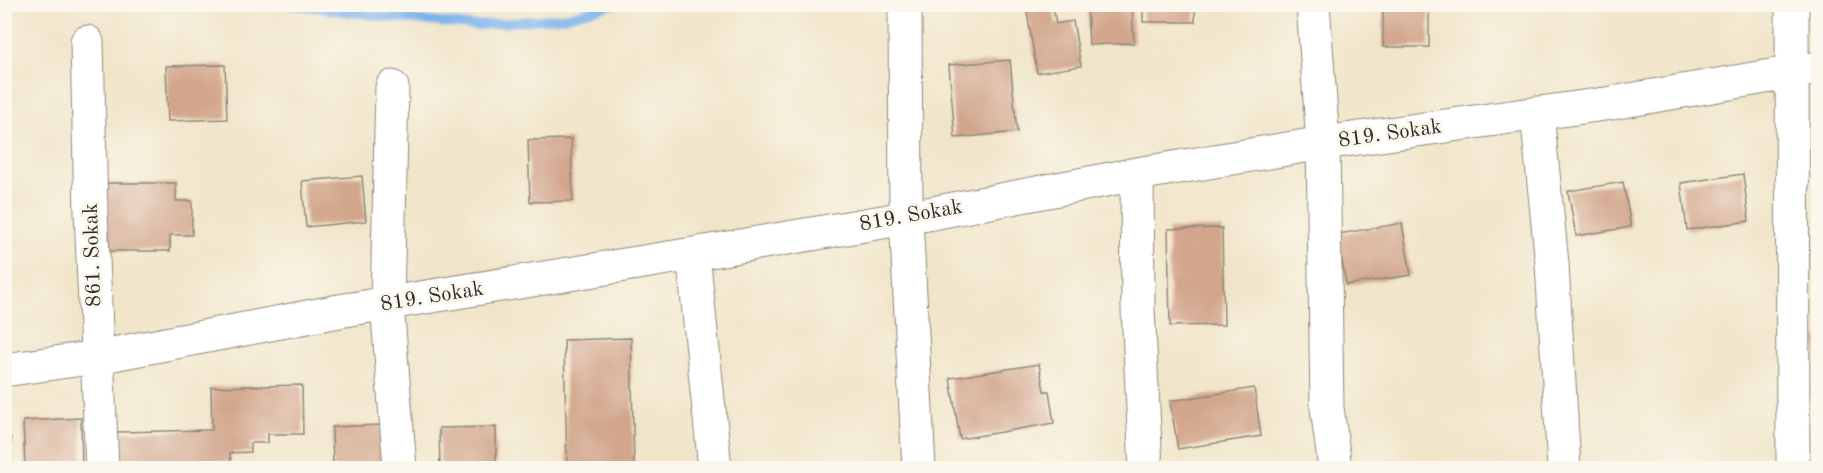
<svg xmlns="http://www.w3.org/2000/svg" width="1823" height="473" font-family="'Old Standard TT',serif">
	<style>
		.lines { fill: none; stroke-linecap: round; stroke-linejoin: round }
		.stream { stroke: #7cb4ec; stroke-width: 9 }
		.building { fill: #d2a68c }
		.street-casing { stroke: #8e887a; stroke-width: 35 }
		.street { stroke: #fff; stroke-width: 33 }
		.labels { text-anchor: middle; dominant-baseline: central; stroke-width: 6; stroke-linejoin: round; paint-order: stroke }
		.street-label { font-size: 21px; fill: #2b2b2b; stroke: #fbf7ec }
	</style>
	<rect width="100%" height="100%" fill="#fbf7ec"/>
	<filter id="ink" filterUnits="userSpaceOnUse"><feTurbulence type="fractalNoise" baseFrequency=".0167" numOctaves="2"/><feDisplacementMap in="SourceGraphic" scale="12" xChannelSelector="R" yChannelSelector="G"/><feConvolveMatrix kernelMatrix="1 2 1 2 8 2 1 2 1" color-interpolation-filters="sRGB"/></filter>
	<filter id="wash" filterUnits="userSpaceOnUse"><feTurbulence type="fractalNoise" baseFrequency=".008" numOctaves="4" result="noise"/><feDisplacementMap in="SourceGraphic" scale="24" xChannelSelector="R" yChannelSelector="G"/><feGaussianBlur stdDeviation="1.35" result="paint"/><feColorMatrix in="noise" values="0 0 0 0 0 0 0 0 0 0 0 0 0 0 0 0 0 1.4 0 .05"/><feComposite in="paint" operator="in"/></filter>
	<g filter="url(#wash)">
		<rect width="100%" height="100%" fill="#f1e5c9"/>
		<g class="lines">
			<!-- stream -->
			<path class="stream" d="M288,4L385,17L475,26L565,17L615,4"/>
		</g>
		<g id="blocks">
			<!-- building -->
			<path class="building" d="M1087,4H1132L1134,43L1089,45Z
				M1143,4H1195V22H1143Z
				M1383,4H1429V47H1383Z
				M1053,7L1056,24L1073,21L1081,66L1037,73L1027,12Z
				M1010,60L1017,132L955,138L949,65Z
				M225,65L227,119L168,121L166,66Z
				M571,139L573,201L530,202L528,140Z
				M1743,174L1749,221L1687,230L1681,183Z
				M362,176L366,221L306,227L302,181Z
				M1623,182L1631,227L1576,236L1568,191Z
				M107,183H176V201H192V235H170V251H107Z
				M1402,223L1411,275L1346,285L1338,234Z
				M1222,228L1224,325L1170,326L1168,229Z
				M1815,336H1818V384H1817Z
				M631,338L634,468H567L564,340Z
				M1039,364L1044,391H1049L1054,423L960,439L950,378Z
				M302,385L303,434H268V443H250L251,452L230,453L231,462H208V468H118L117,432L212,430L211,387Z
				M1254,388L1261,436L1178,449L1170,401Z
				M81,418L82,468H25L23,421Z
				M381,425L383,468H333L332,427Z
				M496,427V468H440L439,428Z
				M4,438H11L12,468H4Z"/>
		</g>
	</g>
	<g filter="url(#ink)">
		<use href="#blocks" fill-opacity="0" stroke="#8e887a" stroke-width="1.5"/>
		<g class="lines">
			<!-- street casing -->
			<g class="street-casing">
				<path id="street" d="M905,4L906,218L919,468
					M1313,4L1323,143L1327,408L1335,468
					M1792,4L1793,468
					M87,42L91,212L102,468
					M392,87L387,304L400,468
					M1537,113L1552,264L1564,468
					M1137,174L1138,309L1146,468
					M693,254L715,468
					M4,370L97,357L339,311L693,254L906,218L1137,174L1323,143L1612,103L1818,68"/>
			</g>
			<!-- street -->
			<use href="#street" class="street"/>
		</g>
	</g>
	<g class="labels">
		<!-- street labels -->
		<g class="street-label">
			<text transform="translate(1390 134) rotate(-8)">819. Sokak</text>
			<text transform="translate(911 216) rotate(-10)">819. Sokak</text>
			<text transform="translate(93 255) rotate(-92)">861. Sokak</text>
			<text transform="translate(432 297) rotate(-9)">819. Sokak</text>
		</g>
	</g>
	<!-- margin -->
	<rect width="1823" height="473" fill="none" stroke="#fbf7ec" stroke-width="24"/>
</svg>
